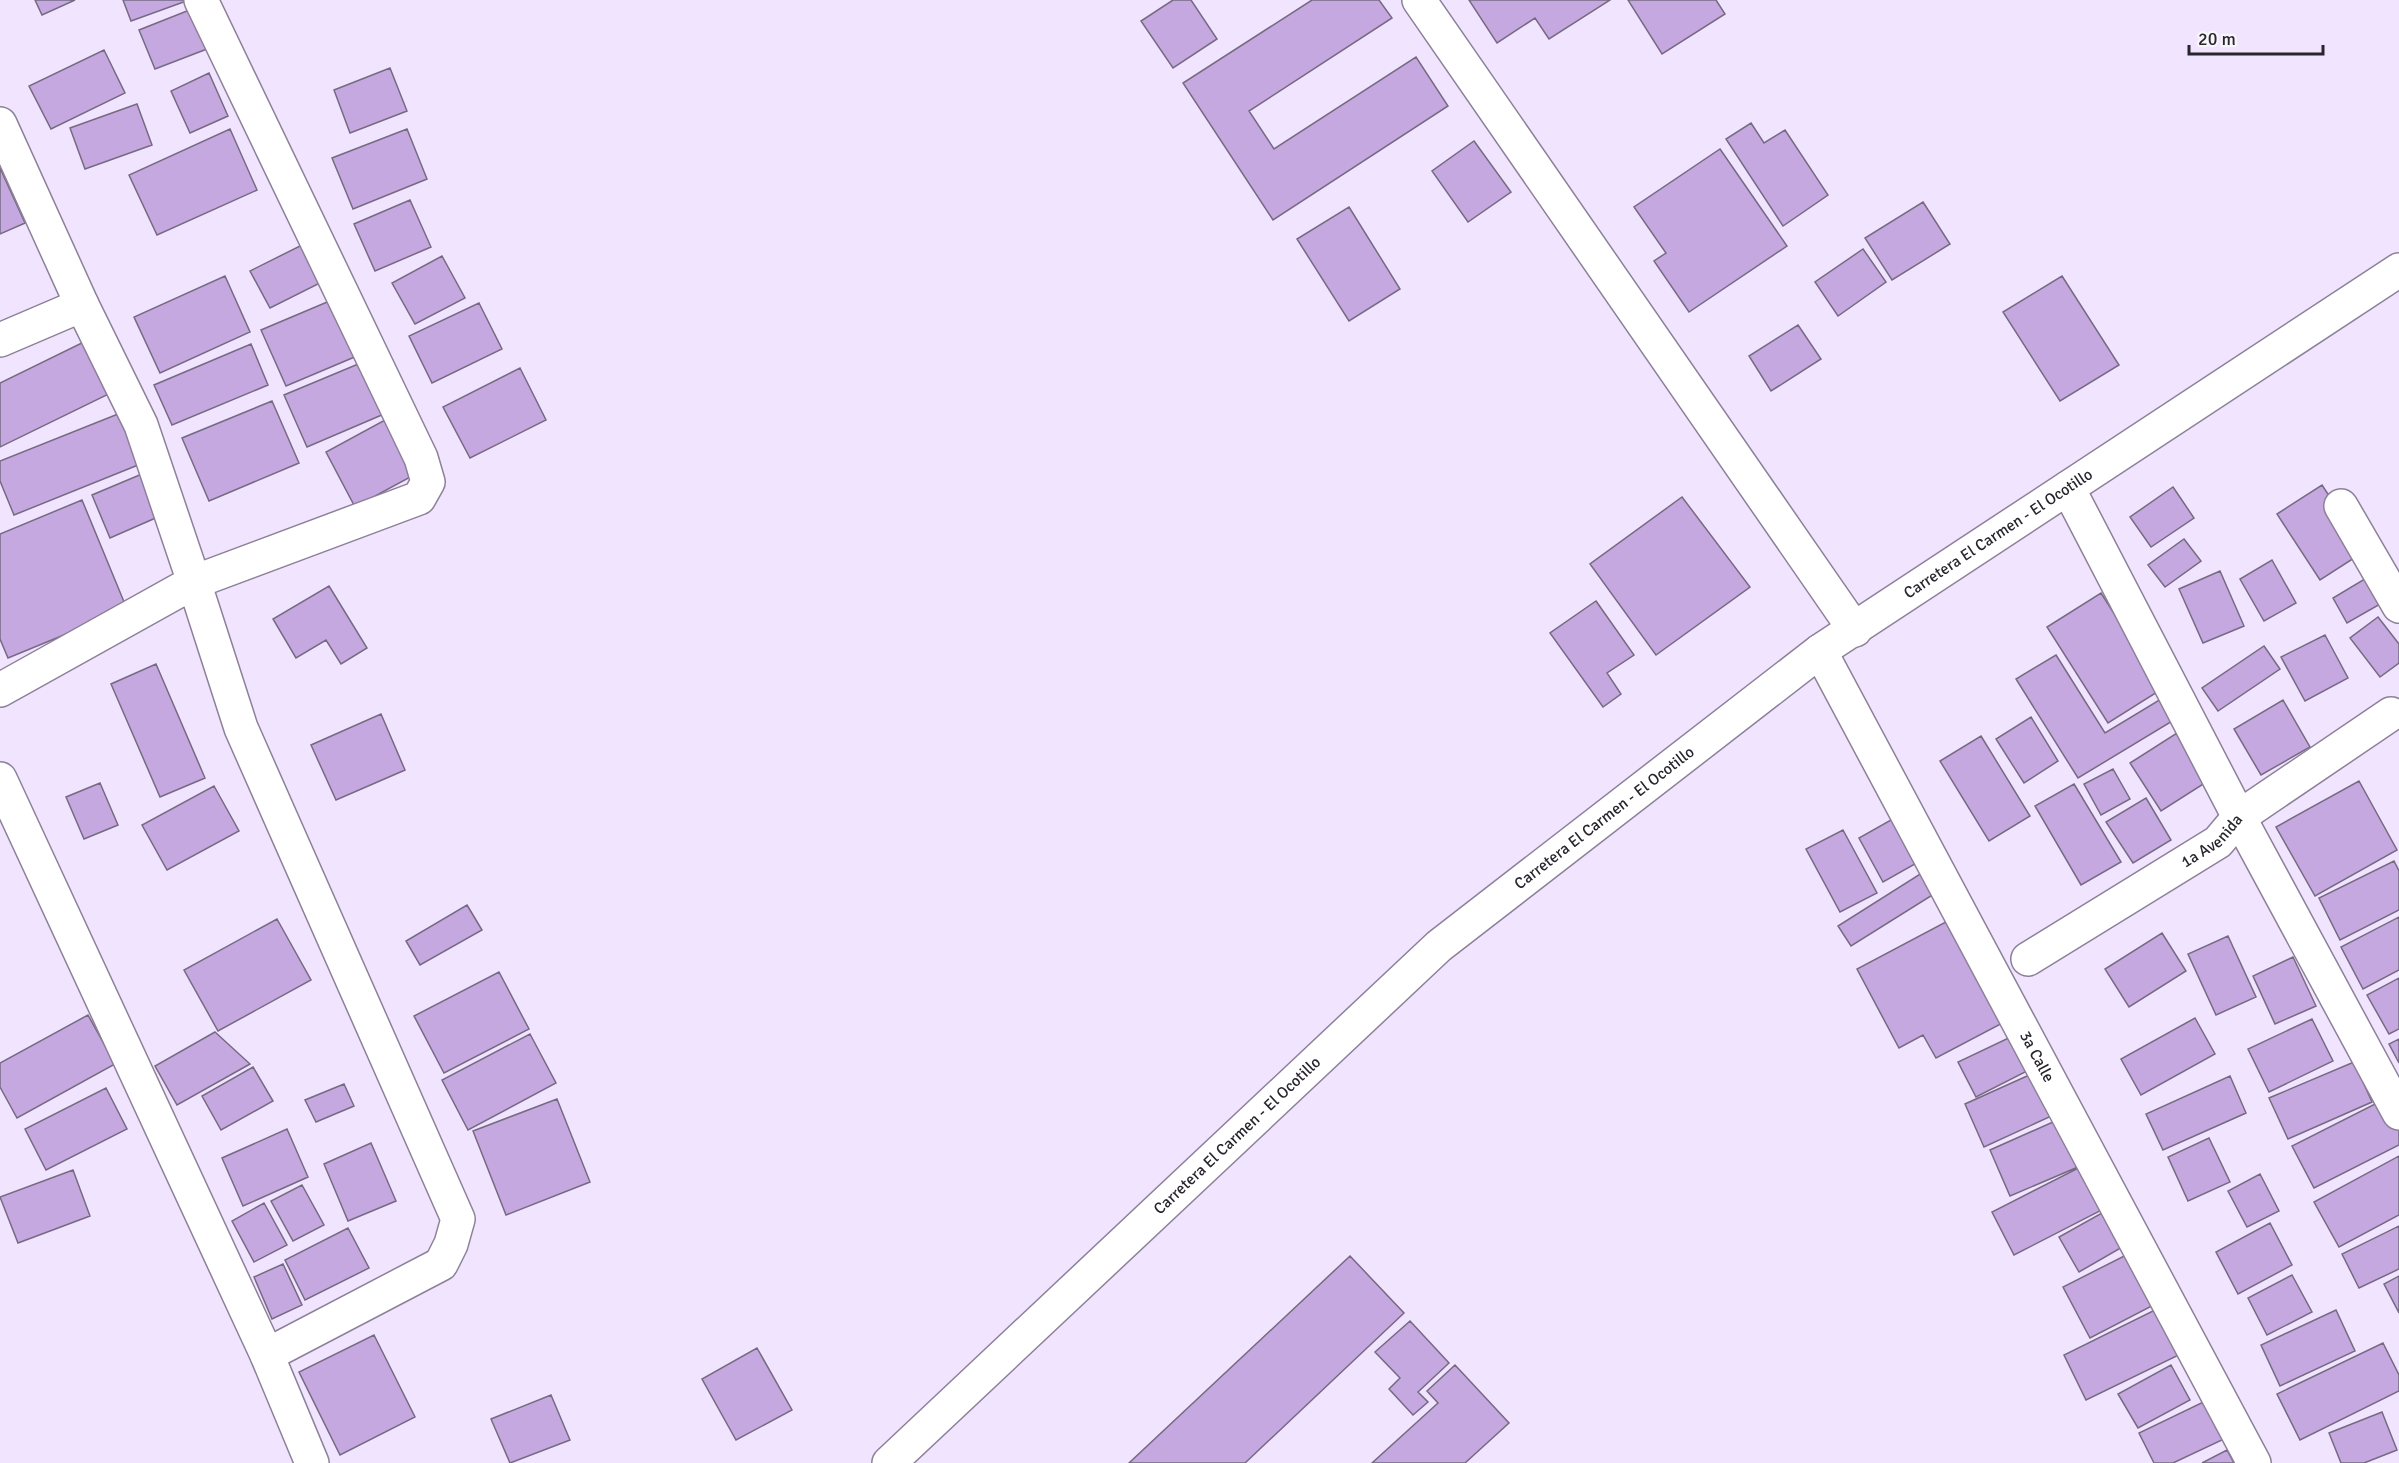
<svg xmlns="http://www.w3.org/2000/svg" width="2399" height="1463" font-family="Signika,sans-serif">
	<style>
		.building { fill: #c5a8e0; stroke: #766a82; stroke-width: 1.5 }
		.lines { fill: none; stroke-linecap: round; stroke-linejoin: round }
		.minor-casing { stroke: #8d8199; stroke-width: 36 }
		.major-casing { stroke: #8d8199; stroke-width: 36 }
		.minor { stroke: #fff; stroke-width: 33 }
		.major { stroke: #fff; stroke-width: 33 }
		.labels { text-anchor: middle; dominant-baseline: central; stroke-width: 4.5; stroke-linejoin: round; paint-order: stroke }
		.street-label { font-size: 16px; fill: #29252e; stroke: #f8f6fb }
	</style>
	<rect width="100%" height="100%" fill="#f1e4fe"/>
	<!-- building -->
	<path class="building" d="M35,0H75L42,15Z
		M123,0H189L131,21Z
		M1173,0H1191L1217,39L1173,68L1141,21Z
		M1312,0H1379L1392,18L1249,111L1274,149L1416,57L1448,106L1273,220L1183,83Z
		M1469,0H1610L1549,39L1535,18L1497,43Z
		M1628,0H1716L1725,14L1662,54Z
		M192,9L207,49L155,69L139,30Z
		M104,50L125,93L51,129L29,86Z
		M390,68L407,111L350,133L334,90Z
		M209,73L228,116L190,133L171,91Z
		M137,104L152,145L85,169L70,128Z
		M1751,123L1764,143L1785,130L1828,195L1783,226L1726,139Z
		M230,129L257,190L157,235L129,175Z
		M407,129L427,179L353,209L332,158Z
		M1474,141L1511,192L1468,222L1432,171Z
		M1720,149L1787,246L1689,312L1654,261L1666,253L1634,207Z
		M0,168L25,223L0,234Z
		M410,200L431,247L375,271L354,224Z
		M1923,202L1950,244L1892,280L1865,238Z
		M1349,207L1400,289L1349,321L1297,239Z
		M304,244L324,281L270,308L250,271Z
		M1863,249L1886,282L1838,316L1815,282Z
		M442,256L465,298L415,324L392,283Z
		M225,276L250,332L160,373L134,317Z
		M2062,276L2119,365L2060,401L2003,312Z
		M339,297L364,353L286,386L261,330Z
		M479,303L502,349L432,383L409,336Z
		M1798,325L1821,359L1771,391L1749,356Z
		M94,337L121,388L0,447V383Z
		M251,344L268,385L172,425L154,385Z
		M363,362L384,414L307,447L284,395Z
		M520,368L546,420L470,458L443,407Z
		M272,401L299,463L209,501L182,438Z
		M128,410L148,461L14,515L0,481V461Z
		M385,420L414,475L355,507L326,452Z
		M149,471L167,513L110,538L92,495Z
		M2322,485L2365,551L2320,580L2277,514Z
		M2173,487L2194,518L2151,547L2130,517Z
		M1682,497L1750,587L1656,655L1590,564Z
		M82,500L127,609L8,658L0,639V534Z
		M2184,539L2201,561L2165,587L2148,565Z
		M2272,560L2296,603L2264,621L2240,579Z
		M2220,571L2244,626L2203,643L2179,589Z
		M2368,577L2382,603L2347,623L2333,598Z
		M329,586L367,648L341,664L326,640L296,658L273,619Z
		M2101,593L2162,689L2108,723L2047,627Z
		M1596,601L1634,655L1607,673L1621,694L1603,707L1550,633Z
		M2378,617L2399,644V663L2380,677L2350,638Z
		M2325,635L2348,678L2305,701L2281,657Z
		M2264,646L2280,669L2218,711L2202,688Z
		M2056,655L2105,733L2161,699L2174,720L2078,778L2016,679Z
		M156,664L205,778L160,797L111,684Z
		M2283,700L2310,747L2261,775L2234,729Z
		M381,714L405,770L336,800L311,745Z
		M2031,717L2058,761L2024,783L1996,739Z
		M2177,733L2208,781L2161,811L2130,763Z
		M1981,736L2030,816L1989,841L1940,761Z
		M2113,769L2130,799L2101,815L2084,784Z
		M2359,781L2397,850L2315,896L2276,827Z
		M100,783L118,825L84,839L66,797Z
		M2074,784L2121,862L2081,885L2035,806Z
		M214,786L239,831L167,870L142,825Z
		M2146,798L2171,840L2133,863L2106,822Z
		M1898,816L1922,860L1883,882L1859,838Z
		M1843,830L1877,893L1840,912L1806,849Z
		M2394,861L2399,871V910L2340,940L2319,898Z
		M1936,864L1950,884L1851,946L1838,926Z
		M467,905L482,930L420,965L406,941Z
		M1959,915L2014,1017L1936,1058L1923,1035L1899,1048L1857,969Z
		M2399,917V970L2363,989L2341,947Z
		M277,919L311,980L218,1031L184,970Z
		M2162,933L2186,971L2129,1007L2105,969Z
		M2228,936L2256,997L2216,1015L2188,954Z
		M2293,957L2316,1006L2275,1024L2253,976Z
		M499,972L529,1029L444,1073L414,1016Z
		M2399,978V1029L2389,1034L2367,995Z
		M88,1015L115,1064L17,1118L0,1087V1063Z
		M2195,1018L2215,1054L2141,1095L2121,1059Z
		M2312,1019L2333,1061L2269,1092L2248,1049Z
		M215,1032L250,1064L177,1105L155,1066Z
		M530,1034L556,1083L468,1130L442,1080Z
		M2017,1034L2033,1068L1976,1097L1958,1062Z
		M2399,1039V1063L2389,1044Z
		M2354,1062L2372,1102L2288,1139L2269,1098Z
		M253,1067L273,1101L221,1130L202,1096Z
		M2038,1071L2058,1113L1984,1147L1965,1104Z
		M2230,1076L2246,1113L2163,1150L2146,1114Z
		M344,1084L354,1106L316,1122L305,1100Z
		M106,1088L127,1129L46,1170L25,1129Z
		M557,1099L590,1182L506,1215L473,1131Z
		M2383,1100L2399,1130V1145L2314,1188L2292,1146Z
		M2071,1114L2092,1161L2010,1196L1990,1150Z
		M287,1129L308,1177L243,1206L222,1158Z
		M2209,1138L2230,1182L2188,1201L2168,1157Z
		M371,1143L396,1201L348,1221L324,1164Z
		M2102,1156L2125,1198L2014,1255L1992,1212Z
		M2399,1156V1215L2339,1247L2314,1202Z
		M73,1170L90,1216L18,1243L0,1197Z
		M2260,1174L2279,1211L2247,1227L2228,1191Z
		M302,1185L324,1225L293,1241L271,1201Z
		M264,1203L287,1245L254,1262L232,1221Z
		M2118,1204L2138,1238L2079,1272L2059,1237Z
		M2270,1223L2292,1265L2238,1294L2216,1252Z
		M2399,1226V1269L2359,1288L2342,1254Z
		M348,1228L369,1268L305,1300L285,1260Z
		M2146,1245L2173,1295L2090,1338L2063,1287Z
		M1350,1256L1404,1313L1245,1463H1129Z
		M283,1264L302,1305L272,1319L254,1277Z
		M2292,1275L2312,1312L2267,1335L2248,1298Z
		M2399,1276V1313L2384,1284Z
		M2165,1305L2187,1351L2086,1400L2064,1355Z
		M2336,1310L2355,1351L2280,1386L2261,1345Z
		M1410,1321L1449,1363L1418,1392L1428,1402L1413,1415L1389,1389L1400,1378L1375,1352Z
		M374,1335L415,1417L340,1455L299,1372Z
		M2383,1343L2399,1375V1391L2300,1440L2277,1394Z
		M757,1348L792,1410L736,1440L702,1379Z
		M1455,1365L1509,1423L1465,1463H1372L1438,1403L1427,1391Z
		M2171,1365L2190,1400L2138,1428L2118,1394Z
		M2220,1394L2239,1432L2173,1463H2154L2139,1433Z
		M551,1395L570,1440L510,1463L491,1419Z
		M2382,1412L2397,1450L2364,1463H2341L2329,1433Z
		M2227,1450L2234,1463H2202Z"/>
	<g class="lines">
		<!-- minor casing -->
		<g class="minor-casing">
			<g id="minor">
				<path d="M1419,0L1855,630"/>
				<path d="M0,124L82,305L0,340"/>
				<path d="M82,305L141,425L194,582L419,498L428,482L421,458L201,0"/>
				<path d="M2068,488L2239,817L2399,1113"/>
				<path d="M2341,506L2399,606"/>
				<path id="s1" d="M1820,651L2254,1463"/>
				<path d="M0,690L194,582L241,728L458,1219L451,1244L441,1264L267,1355"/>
				<path d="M0,779L267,1355L312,1463"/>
				<path id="s2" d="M2028,959L2218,842L2239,817L2391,714"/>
			</g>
		</g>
		<!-- major casing -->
		<g class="major-casing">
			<g id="major">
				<path id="s3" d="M889,1463L1439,946L1820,651L2399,270"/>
			</g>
		</g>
		<!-- minor -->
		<use href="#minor" class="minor"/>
		<!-- major -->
		<use href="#major" class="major"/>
	</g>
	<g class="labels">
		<!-- street labels -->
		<g class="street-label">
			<text stroke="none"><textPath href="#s3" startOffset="1450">Carretera El Carmen - El Ocotillo</textPath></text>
			<text stroke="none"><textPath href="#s3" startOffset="964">Carretera El Carmen - El Ocotillo</textPath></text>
			<text stroke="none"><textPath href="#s2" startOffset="219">1a Avenida</textPath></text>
			<text stroke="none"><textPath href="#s1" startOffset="460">3a Calle</textPath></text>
			<text stroke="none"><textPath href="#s3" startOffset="478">Carretera El Carmen - El Ocotillo</textPath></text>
		</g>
	</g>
	<!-- scale -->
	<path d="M2189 45v9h134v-9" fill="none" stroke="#29252e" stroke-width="3"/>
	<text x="2198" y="45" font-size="18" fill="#29252e" stroke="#f8f6fb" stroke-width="4.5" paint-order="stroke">20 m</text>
</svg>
